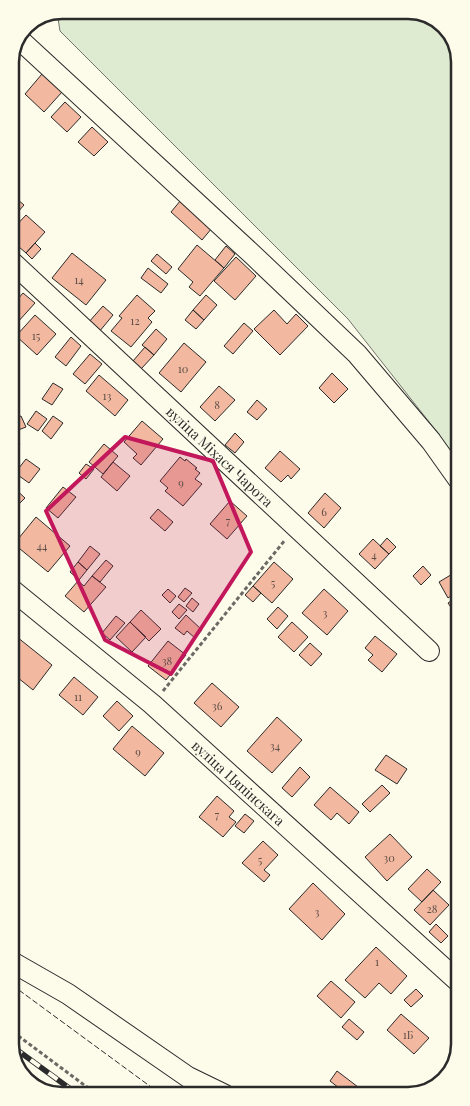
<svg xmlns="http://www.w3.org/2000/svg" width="470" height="1106" font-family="'Playfair Display',serif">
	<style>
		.green { fill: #deebd1; stroke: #74746e }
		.building { fill: #f2b8a0; stroke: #2b2b2b }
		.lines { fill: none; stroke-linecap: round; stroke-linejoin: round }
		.minor-casing { stroke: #2b2b2b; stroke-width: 22 }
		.path { stroke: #6a6964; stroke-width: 3; stroke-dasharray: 4 2.5; stroke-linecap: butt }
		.minor { stroke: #fdfbea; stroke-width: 20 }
		.rail-casing { stroke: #2b2b2b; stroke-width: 5.5 }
		.rail { stroke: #fdfbea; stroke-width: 4; stroke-dasharray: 11; stroke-linecap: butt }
		.fence { stroke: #2b2b2b; stroke-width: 1; stroke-dasharray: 6 2.5; stroke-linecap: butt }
		.marked { fill: #c2185b; fill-opacity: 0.2; stroke: #c2185b; stroke-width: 4; stroke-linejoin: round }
		.labels { text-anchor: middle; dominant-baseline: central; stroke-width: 4; stroke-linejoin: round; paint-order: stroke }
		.number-label { font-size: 11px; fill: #5d4e48 }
		.street-label { font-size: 14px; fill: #2b2b2b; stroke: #fdfbea }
		.rim { fill: none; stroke: #2b2b2b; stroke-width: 2.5 }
	</style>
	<rect width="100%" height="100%" fill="#fdfbea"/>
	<!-- green -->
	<path class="green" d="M62,10H412L440,21L457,46L458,463L437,432L348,319L60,31L57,12Z"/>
	<!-- building -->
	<path class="building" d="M42,74L62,92L44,112L25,94Z
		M65,102L81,117L67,132L51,117Z
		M92,127L108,142L94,156L78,142Z
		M10,193L24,205L11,220Z
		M181,200L212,228L202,240L171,212Z
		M26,215L45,232L26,253L11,240V231Z
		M35,243L41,249L32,259L26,253Z
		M197,245L224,268L200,296L189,287L193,282L178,269Z
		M226,246L235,254L224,268L215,260Z
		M72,253L106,280L86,305L52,278Z
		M157,254L172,267L166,274L151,261Z
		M236,257L256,276L235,300L214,281Z
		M148,268L168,284L161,293L141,278Z
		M23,293L35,303L17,323L11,318V307Z
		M137,295L155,311L148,318L152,322L131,347L111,331L122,318L119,316Z
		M206,295L217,305L204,320L193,310Z
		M103,306L113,315L99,332L88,323Z
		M193,310L204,320L196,329L185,320Z
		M274,310L287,324L296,314L308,326L280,355L254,329Z
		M35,315L56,334L37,355L16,336Z
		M244,323L253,331L233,354L224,346Z
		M156,329L167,339L154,355L142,345Z
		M71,337L81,346L66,366L55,357Z
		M184,343L206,362L181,392L159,373Z
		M145,347L154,355L141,369L133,361Z
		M90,354L102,364L85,384L73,374Z
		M332,373L348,389L334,403L319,388Z
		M99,375L128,400L115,416L86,391Z
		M53,383L63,389L52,405L42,399Z
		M219,386L235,400L215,421L200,407Z
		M257,400L267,409L257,420L247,412Z
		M36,411L47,419L38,431L27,424Z
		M21,416L26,427L13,432L11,419Z
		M53,416L63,423L51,439L42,431Z
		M142,421L163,439L141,465L133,458L137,454L124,442Z
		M235,433L244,442L235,453L225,445Z
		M11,436L20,443L11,456Z
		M104,444L118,456L103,474L89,462Z
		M280,451L300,469L291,479L288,475L281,482L265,468Z
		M180,457L185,461L186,459L197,468L195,469L200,473L195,479L202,484L183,506L165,491L168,488L160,481Z
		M26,459L40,469L29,483L15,473Z
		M113,462L130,476L117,491L101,477Z
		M86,464L94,469L86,479L79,473Z
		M11,485L25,498L11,512Z
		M63,487L76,497L58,518L46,508Z
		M325,493L341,508L324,528L308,513Z
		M230,501L247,516L227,539L210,524Z
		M158,509L173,522L165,531L150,518Z
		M36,517L70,546L48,572L14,544Z
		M387,538L396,547L389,554L380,546Z
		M373,539L389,554L375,569L359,554Z
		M90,546L100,554L87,570L78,562Z
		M106,560L113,566L100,582L92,576Z
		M78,562L87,570L79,580L70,572Z
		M274,562L293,579L272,603L253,586Z
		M423,566L431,575L421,585L413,576Z
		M459,570V599L455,593L448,598L439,582Z
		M92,576L106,587L84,612L65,596L78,581L84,586Z
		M253,586L261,593L253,602L245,595Z
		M185,588L192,593L184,602L178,597Z
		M168,589L176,596L170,603L162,595Z
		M324,589L348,611L327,635L302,613Z
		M457,597L459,615L457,616L448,603Z
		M192,598L199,604L193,612L186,606Z
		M179,604L187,610L179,619L172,612Z
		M278,607L288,616L277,629L267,619Z
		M141,610L161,629L149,641L130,622Z
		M186,615L202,630L195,638L187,631L184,635L175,628Z
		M116,616L125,623L110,640L102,633Z
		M130,622L146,637L132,652L116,637Z
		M292,622L308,637L294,652L278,637Z
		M12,633L52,665L33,690L12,673Z
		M375,636L397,654L382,672L368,660L373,655L365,648Z
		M168,641L186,655L166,680L148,666Z
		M310,643L322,654L311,666L299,655Z
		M74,677L98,697L83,715L59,695Z
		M212,683L239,707L221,727L194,703Z
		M117,701L133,716L119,731L103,716Z
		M277,717L302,740L272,773L247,751Z
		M132,726L164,753L145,776L113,749Z
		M386,755L407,769L397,784L375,770Z
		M300,767L310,777L292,797L282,788Z
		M382,785L390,793L370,812L362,804Z
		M330,787L359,812L349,824L337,813L331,820L314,805Z
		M217,796L234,811L229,817L236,822L223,837L199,817Z
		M245,814L254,821L244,833L235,826Z
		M390,834L412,857L387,881L365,857Z
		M263,841L278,855L264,870L270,875L264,882L242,863Z
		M427,869L441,882L422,902L408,889Z
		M313,883L345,914L322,940L289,909Z
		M433,890L449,905L430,925L414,910Z
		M436,924L448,936L441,943L429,932Z
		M376,947L407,976L391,994L379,983L365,998L345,980Z
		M331,981L355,1002L341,1018L317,996Z
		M416,989L423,996L411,1007L404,1000Z
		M401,1014L429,1038L414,1054L387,1030Z
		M349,1019L364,1032L357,1040L342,1027Z
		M337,1071L362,1090L360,1094H347L330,1081Z"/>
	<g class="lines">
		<!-- minor casing -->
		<g class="minor-casing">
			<g id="minor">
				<path d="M19,39L253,255L357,354L431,441L458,479"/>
				<path id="s1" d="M11,261L429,651"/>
				<path id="s2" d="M11,589L152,704L460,983"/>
				<path d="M12,962L68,994L188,1077L225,1095"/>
			</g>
		</g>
		<!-- path -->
		<path class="path" d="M163,691L285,540
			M13,1032L99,1096"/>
		<!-- minor -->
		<use href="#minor" class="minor"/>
		<!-- rail casing -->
		<g class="rail-casing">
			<path id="rail" d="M13,1047L80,1096
				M18,1067L55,1094"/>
		</g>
		<!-- rail -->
		<use href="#rail" class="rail"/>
		<!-- fence -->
		<path class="fence" d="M12,985L162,1095"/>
	</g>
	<!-- marked area -->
	<path class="marked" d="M125,437L213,461L251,552L171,674L105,640L46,511Z"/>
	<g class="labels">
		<!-- number labels -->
		<g class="number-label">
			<text x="79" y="279">14</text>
			<text x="135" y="320">12</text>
			<text x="36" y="335">15</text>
			<text x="183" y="368">10</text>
			<text x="107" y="395">13</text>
			<text x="217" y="404">8</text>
			<text x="181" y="482">9</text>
			<text x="324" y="511">6</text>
			<text x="228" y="520">7</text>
			<text x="42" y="545">44</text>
			<text x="374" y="554">4</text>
			<text x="273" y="582">5</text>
			<text x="325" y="612">3</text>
			<text x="167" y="660">38</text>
			<text x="78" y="696">11</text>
			<text x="217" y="705">36</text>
			<text x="275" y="745">34</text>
			<text x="138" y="751">9</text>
			<text x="217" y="814">7</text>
			<text x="389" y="857">30</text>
			<text x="260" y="859">5</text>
			<text x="432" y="908">28</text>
			<text x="317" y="911">3</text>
			<text x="377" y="961">1</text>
			<text x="408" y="1034">1Б</text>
		</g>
		<!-- street labels -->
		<g class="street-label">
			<text stroke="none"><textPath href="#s1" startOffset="286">вуліца Міхася Чарота</textPath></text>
			<text stroke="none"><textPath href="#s2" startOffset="299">вуліца Цяпінскага</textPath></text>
		</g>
	</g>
	<!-- crop -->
	<path d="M0 0H470V1106H0ZM62 19H408A43 43 0 0 1 451 62V1044A43 43 0 0 1 408 1087H62A43 43 0 0 1 19 1044V62A43 43 0 0 1 62 19Z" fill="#fdfbea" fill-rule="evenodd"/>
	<path class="rim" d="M62 19H408A43 43 0 0 1 451 62V1044A43 43 0 0 1 408 1087H62A43 43 0 0 1 19 1044V62A43 43 0 0 1 62 19Z"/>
</svg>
